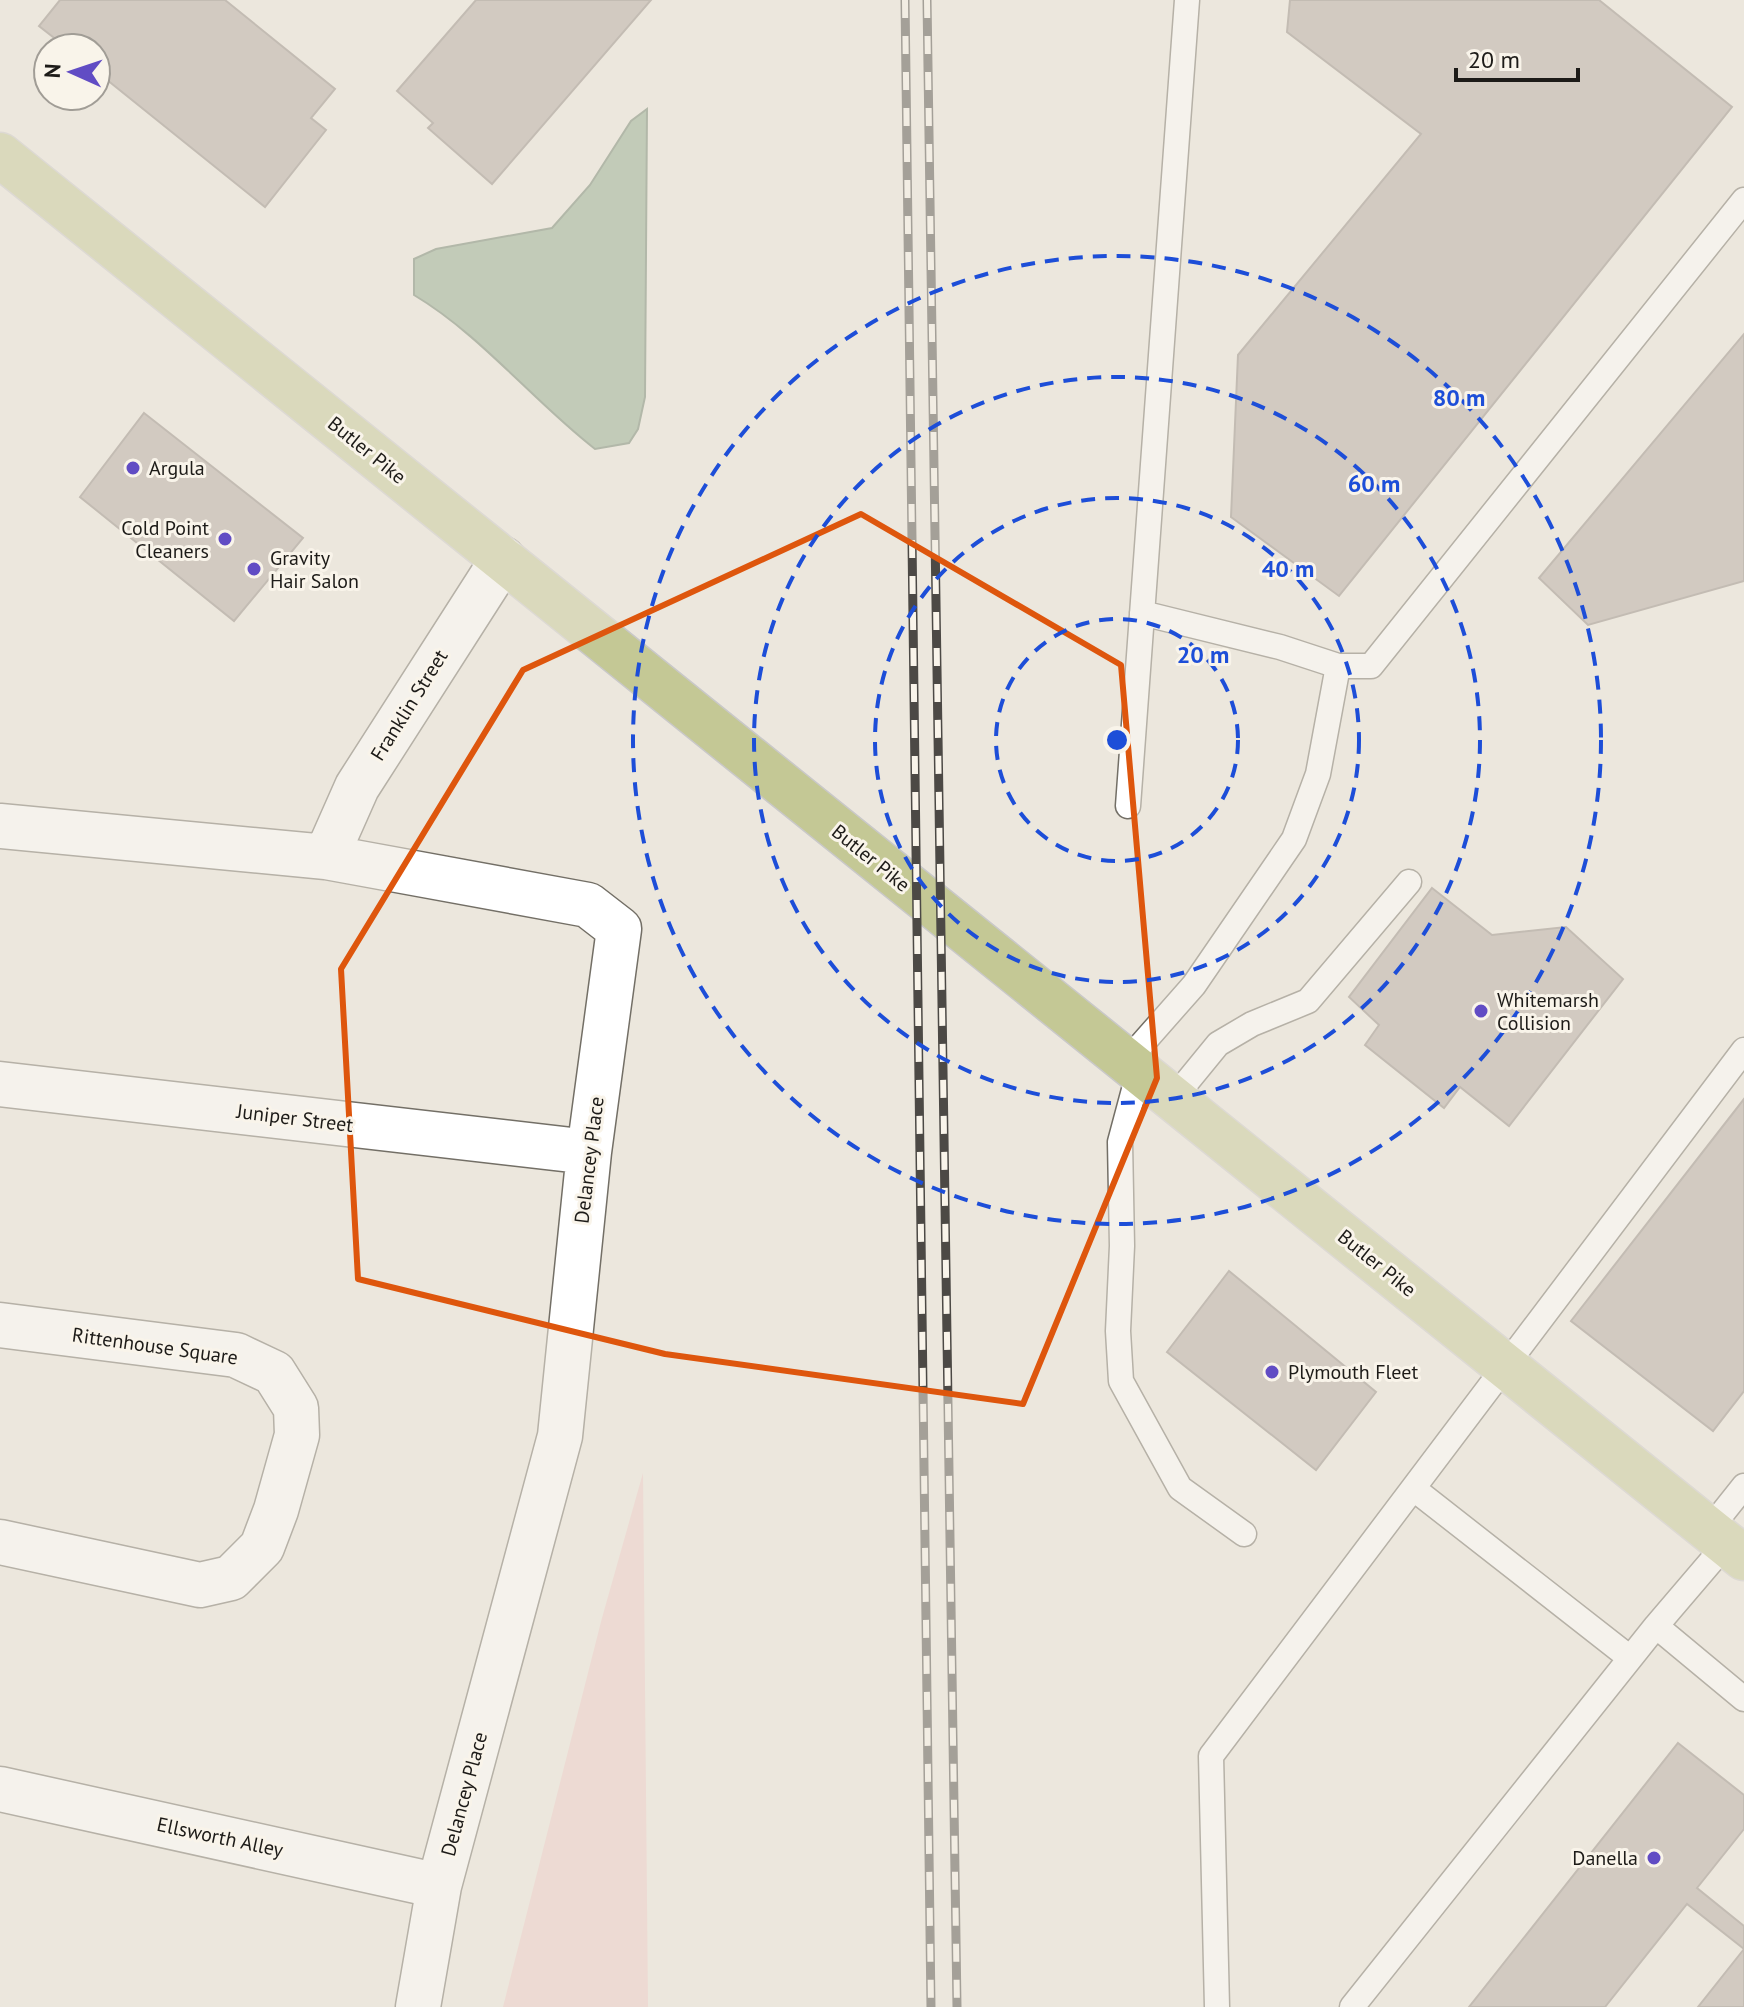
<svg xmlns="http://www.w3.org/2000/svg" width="1744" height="2007" font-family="'PT Sans',sans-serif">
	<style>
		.green { fill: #edc9c8 }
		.water { fill: #8ea98d; stroke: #6c7e6a; stroke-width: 2 }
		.building { fill: #b1a7a1; stroke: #918782; stroke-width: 2 }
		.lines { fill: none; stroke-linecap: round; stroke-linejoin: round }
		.service-casing { stroke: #736f66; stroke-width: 27 }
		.minor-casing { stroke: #736f66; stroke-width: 47 }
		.primary-casing { stroke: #c9c8c8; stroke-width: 47 }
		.service { stroke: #fff; stroke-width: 24 }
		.minor { stroke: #fff; stroke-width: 44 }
		.primary { stroke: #c4c895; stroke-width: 44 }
		.rail-casing { stroke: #4c4945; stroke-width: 9 }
		.rail { stroke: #f9f4ea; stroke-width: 6; stroke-dasharray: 18; stroke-linecap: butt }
		.marked { fill: none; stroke: #de560d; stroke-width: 6; stroke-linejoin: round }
		.ring { fill: none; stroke: #1d4ed8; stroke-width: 4; stroke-dasharray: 14 10 }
		.poi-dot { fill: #614cc4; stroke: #f9f4ea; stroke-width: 3 }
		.labels { text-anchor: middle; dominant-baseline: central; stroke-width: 6; stroke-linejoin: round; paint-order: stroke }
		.street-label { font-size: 20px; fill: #1d1b18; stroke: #f9f4ea }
		.poi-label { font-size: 20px; fill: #1d1b18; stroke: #f9f4ea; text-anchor: start }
		.centre { fill: #1d4ed8; stroke: #f9f4ea; stroke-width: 4 }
		.ring-label { font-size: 24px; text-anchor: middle; font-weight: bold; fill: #1d4ed8; stroke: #f9f4ea; stroke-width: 6; stroke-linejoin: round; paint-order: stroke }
	</style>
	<rect width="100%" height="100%" fill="#ece7dd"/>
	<!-- green -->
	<path class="green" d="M643,1473L648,2007H503L602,1618Z"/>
	<!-- water -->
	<path class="water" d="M647,109L645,397L638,429L629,443L595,449C533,401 481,335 414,295V259L436,249L552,228L590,185L631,121Z"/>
	<!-- building -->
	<path class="building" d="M60,0H225L335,89L311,118L326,130L265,207L96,71V48H67L39,26Z
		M476,0H651L492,184L428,128L433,123L397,91Z
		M1290,0H1599L1732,107L1339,596L1231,517L1238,355L1421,134L1287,32Z
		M1744,334V581L1588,625L1539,578Z
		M144,413L303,538L234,621L80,497Z
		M1432,888L1492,935L1566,927L1623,979L1509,1126L1460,1087L1444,1108L1365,1045L1379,1025L1349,997Z
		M1744,1099V1391L1713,1431L1571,1321Z
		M1229,1271L1376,1392L1316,1470L1167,1352Z
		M1678,1743L1744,1795V1829L1697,1888L1744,1926V2007H1698L1744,1949L1687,1904L1605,2007H1469Z"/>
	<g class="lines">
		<!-- service casing -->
		<g class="service-casing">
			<path id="service" d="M1142,613L1280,647L1338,666
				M1128,806L1187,0
				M1127,1061L1194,985L1294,839L1318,774L1338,666H1371L1744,200
				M1139,1071L1120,1142L1122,1246L1118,1331L1121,1381L1180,1488L1244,1534
				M1173,1099L1218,1044L1252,1024L1308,1001L1409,882
				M1414,1489L1630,1658
				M1709,1530L1744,1486
				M1726,1544L1656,1626L1744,1699
				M1217,2007L1211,1756L1744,1050
				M1352,2007L1656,1626"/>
		</g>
		<!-- minor casing -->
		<g class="minor-casing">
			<path id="minor" d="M0,826L326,857L588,905L619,929L589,1152L560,1436L439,1886L418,2007
				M326,857L357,787L503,559
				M0,1084L589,1152
				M0,1325L236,1355L274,1373L296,1408L297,1435L276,1510L262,1547L231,1578L200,1585L0,1542
				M0,1789L439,1886"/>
		</g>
		<!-- primary casing -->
		<g class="primary-casing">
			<path id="primary" d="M0,155L1744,1558"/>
		</g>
		<!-- service -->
		<use href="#service" class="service"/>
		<!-- minor -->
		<use href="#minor" class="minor"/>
		<!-- primary -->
		<use href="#primary" class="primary"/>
		<!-- rail casing -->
		<g class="rail-casing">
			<path id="rail" d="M905,0L931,2007
				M927,0L957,2007"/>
		</g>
		<!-- rail -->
		<use href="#rail" class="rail"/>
	</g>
	<!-- marked area -->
	<path d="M0 0H1744V2007H0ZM861,514L1121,665L1157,1078L1023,1404L665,1354L358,1279L341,969L523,670Z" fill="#ece7dd" fill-opacity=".55" fill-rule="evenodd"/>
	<path class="marked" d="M861,514L1121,665L1157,1078L1023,1404L665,1354L358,1279L341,969L523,670Z"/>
	<!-- distance rings -->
	<g class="ring">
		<circle cx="1117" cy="740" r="121"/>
		<circle cx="1117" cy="740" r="242"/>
		<circle cx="1117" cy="740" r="363"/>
		<circle cx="1117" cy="740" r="484"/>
	</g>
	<!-- markers -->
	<g class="poi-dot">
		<circle cx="133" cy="468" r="8"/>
		<circle cx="225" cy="539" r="8"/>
		<circle cx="254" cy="569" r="8"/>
		<circle cx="1481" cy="1011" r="8"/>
		<circle cx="1272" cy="1372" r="8"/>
		<circle cx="1654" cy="1858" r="8"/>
	</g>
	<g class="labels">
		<!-- street labels -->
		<g class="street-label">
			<text transform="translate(367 450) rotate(39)">Butler Pike</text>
			<text transform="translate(409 705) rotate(-58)">Franklin Street</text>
			<text transform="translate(871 858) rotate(39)">Butler Pike</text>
			<text transform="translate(295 1118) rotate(7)">Juniper Street</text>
			<text transform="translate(589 1160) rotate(-83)">Delancey Place</text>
			<text transform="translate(1377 1263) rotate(39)">Butler Pike</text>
			<text transform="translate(155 1346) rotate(8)">Rittenhouse Square</text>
			<text transform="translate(464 1794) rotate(-75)">Delancey Place</text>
			<text transform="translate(220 1837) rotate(12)">Ellsworth Alley</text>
		</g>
		<!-- poi labels -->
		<g class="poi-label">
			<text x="149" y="468">Argula</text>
			<text x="209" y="528" text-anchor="end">Cold Point<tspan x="209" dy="23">Cleaners</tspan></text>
			<text x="270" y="558">Gravity<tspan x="270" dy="23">Hair Salon</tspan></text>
			<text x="1497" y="1000">Whitemarsh<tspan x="1497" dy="23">Collision</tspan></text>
			<text x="1288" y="1372">Plymouth Fleet</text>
			<text x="1638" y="1858" text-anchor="end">Danella</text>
		</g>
	</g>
	<circle cx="1117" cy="740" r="12" class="centre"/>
	<g class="ring-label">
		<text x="1459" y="406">80 m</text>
		<text x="1374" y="492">60 m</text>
		<text x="1288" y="577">40 m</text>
		<text x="1203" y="663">20 m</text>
	</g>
	<!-- north arrow -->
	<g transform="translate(72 72) rotate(273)"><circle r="38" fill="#f9f4ea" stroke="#a19d96" stroke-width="2"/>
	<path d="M0-6L14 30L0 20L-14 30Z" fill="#614cc4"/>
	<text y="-12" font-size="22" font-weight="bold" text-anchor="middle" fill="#1d1b18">N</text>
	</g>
	<!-- scale -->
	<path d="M1456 68v12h122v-12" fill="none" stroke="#1d1b18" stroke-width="4"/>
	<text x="1468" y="68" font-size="24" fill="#1d1b18" stroke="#f9f4ea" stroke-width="6" paint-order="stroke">20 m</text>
</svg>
